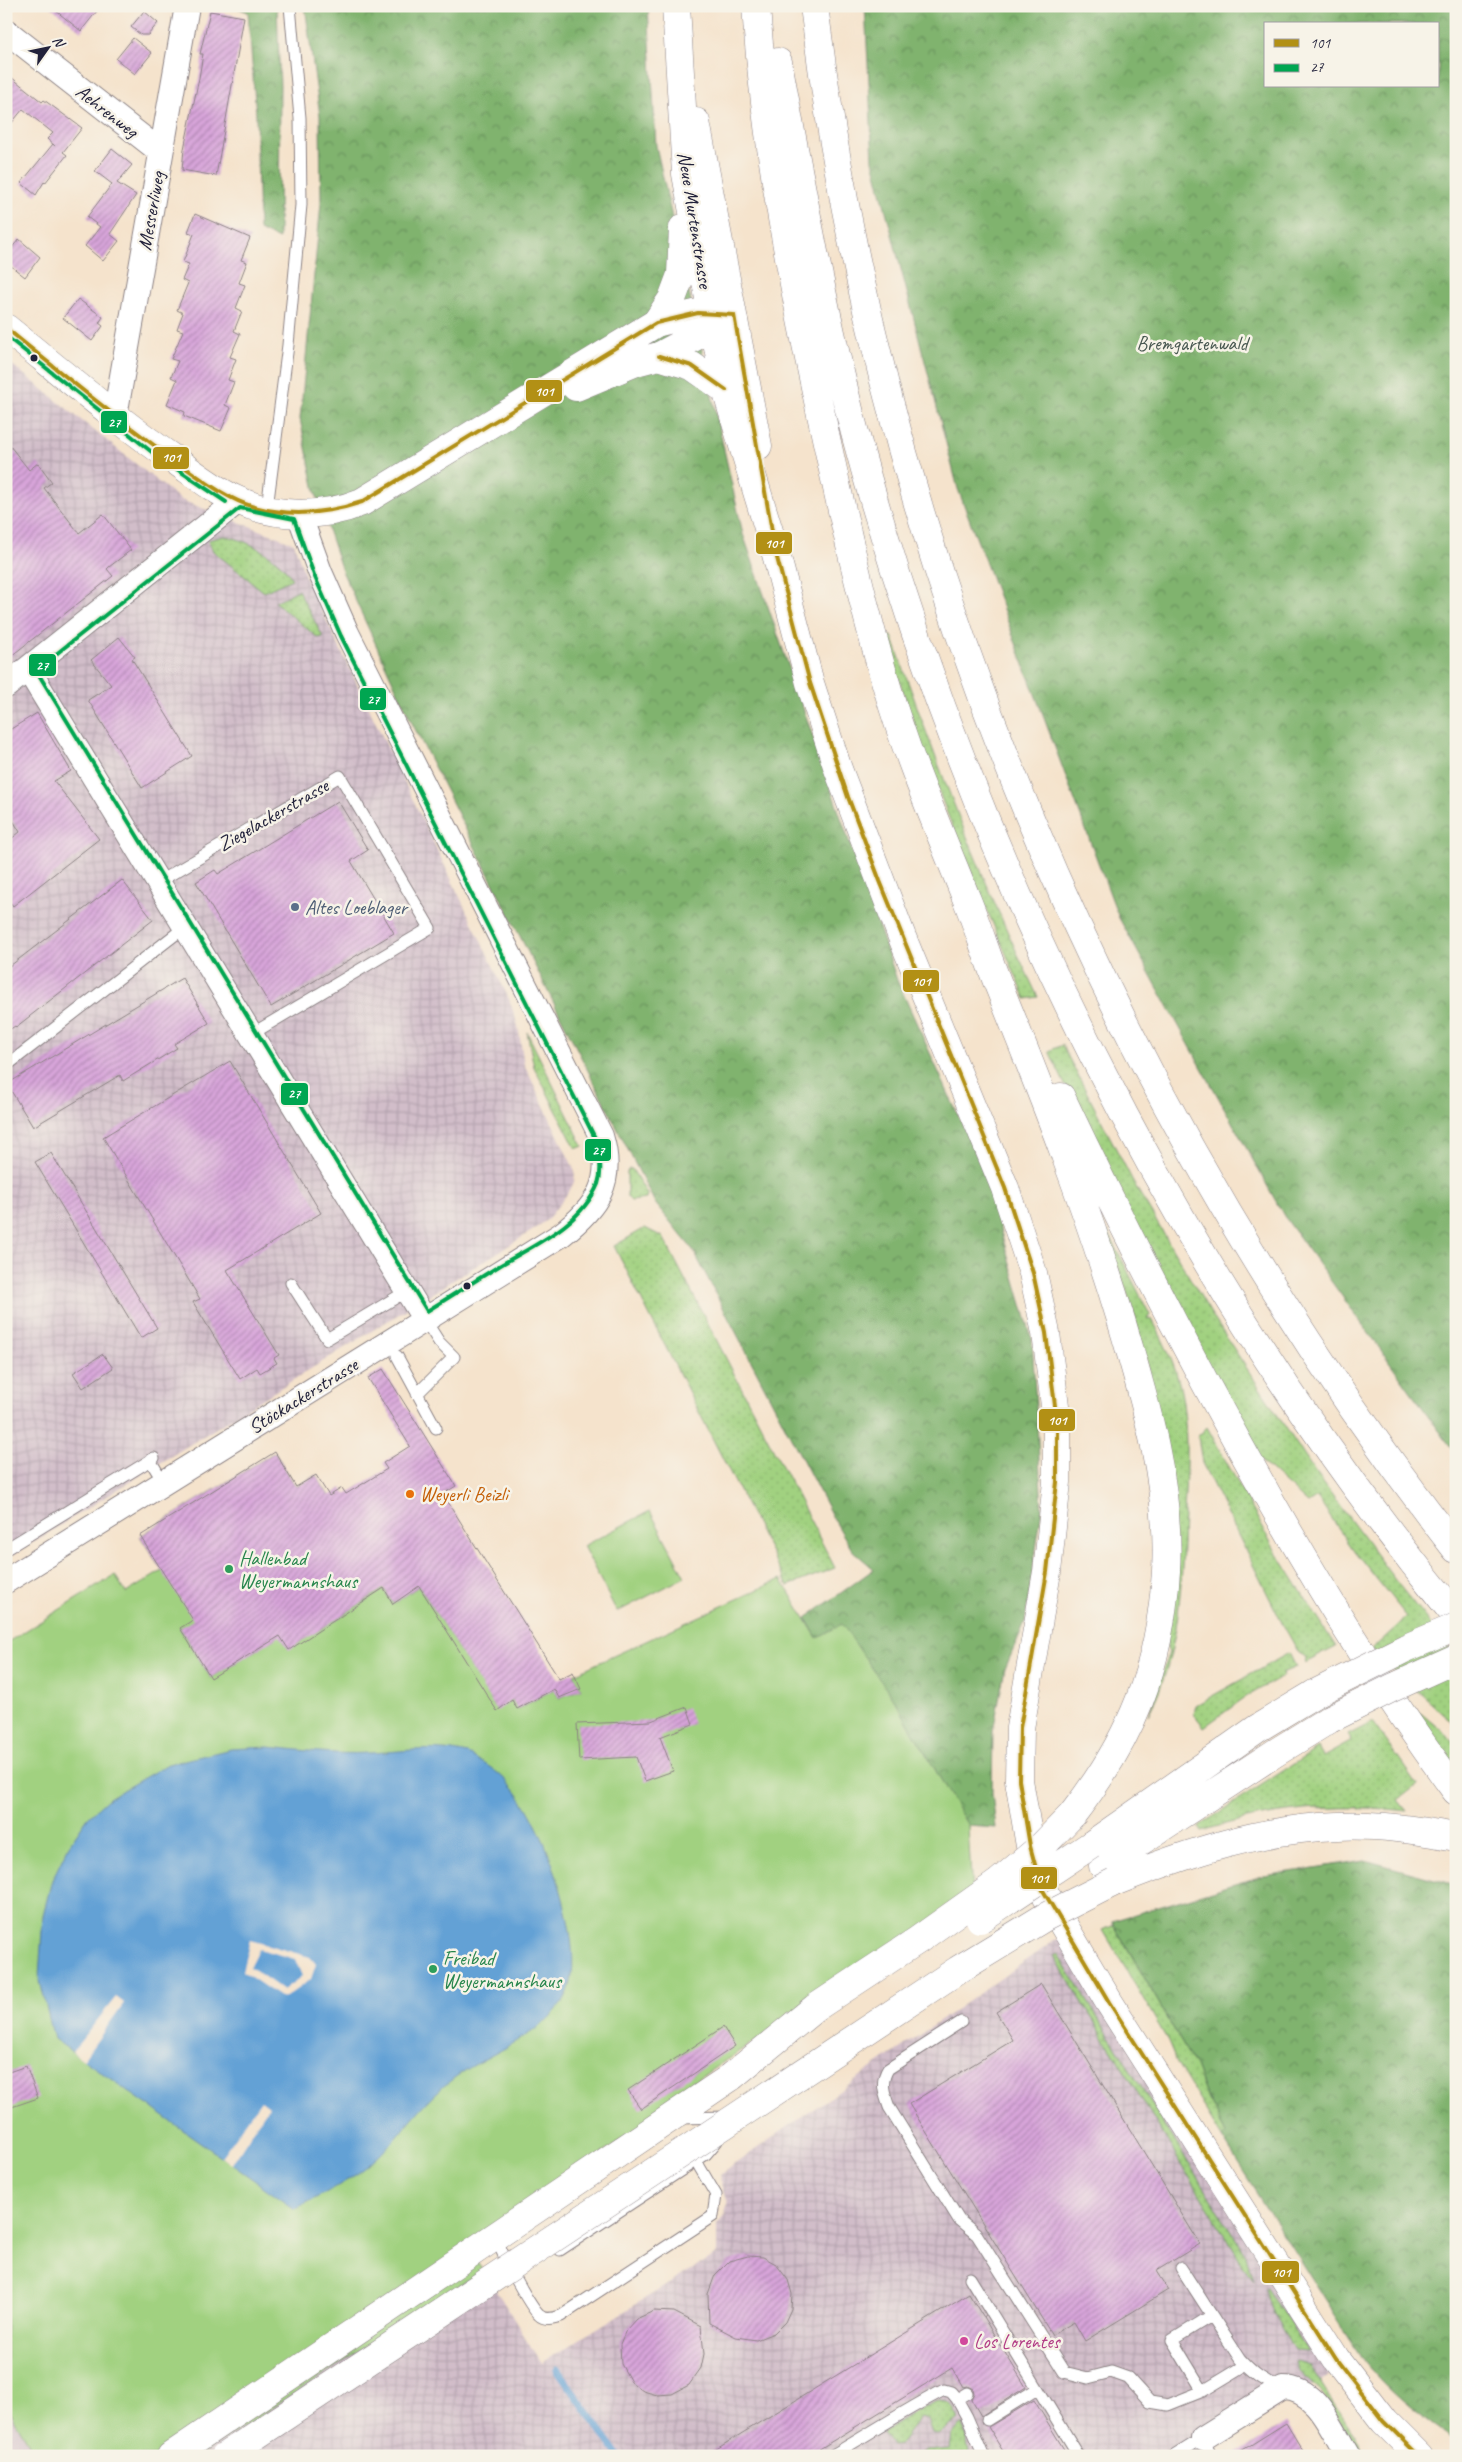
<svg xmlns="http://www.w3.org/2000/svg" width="1462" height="2462" font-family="Caveat,sans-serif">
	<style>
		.industrial { fill: url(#industrial-grid) }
		.railway { fill: #d1bdc9 }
		.grass { fill: url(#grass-dots); stroke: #627a5e }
		.forest { fill: url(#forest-crowns); stroke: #516a54; fill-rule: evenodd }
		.green { fill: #a1d180; stroke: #627a5e }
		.water { fill: #63a1d5; stroke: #426288 }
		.pier { fill: #f5e3cc; fill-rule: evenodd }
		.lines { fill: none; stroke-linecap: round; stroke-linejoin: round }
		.stream { stroke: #63a1d5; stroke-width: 7 }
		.building { fill: url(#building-hatch) }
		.lane-casing { stroke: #8c8284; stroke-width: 13 }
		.street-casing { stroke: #8c8284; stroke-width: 26 }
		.secondary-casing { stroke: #8c8284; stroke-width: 29 }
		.primary-casing { stroke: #8c8284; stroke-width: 29 }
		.highway-casing { stroke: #8c8284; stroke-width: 29 }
		.lane { stroke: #fff; stroke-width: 11 }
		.street { stroke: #fff; stroke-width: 24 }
		.secondary { stroke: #fff; stroke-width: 28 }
		.primary { stroke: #fff; stroke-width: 28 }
		.highway { stroke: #fff; stroke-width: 28 }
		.highway-bridge-casing { stroke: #8c8284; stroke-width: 29; stroke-linecap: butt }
		.highway-bridge { stroke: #fff; stroke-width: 28 }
		.bus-1-casing { stroke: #f7f3e8; stroke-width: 8 }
		.bus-2-casing { stroke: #f7f3e8; stroke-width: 8 }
		.bus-1 { stroke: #b29015; stroke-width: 4 }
		.bus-2 { stroke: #00a651; stroke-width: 4 }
		.bus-dot { fill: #22223b; stroke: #f7f3e8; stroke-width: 2 }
		.service-dot { fill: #5c6f8a; stroke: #f7f3e8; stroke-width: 2 }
		.food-dot { fill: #e8710a; stroke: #f7f3e8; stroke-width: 2 }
		.leisure-dot { fill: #2e9e5b; stroke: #f7f3e8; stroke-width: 2 }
		.hotel-dot { fill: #d1479c; stroke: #f7f3e8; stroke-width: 2 }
		.labels { text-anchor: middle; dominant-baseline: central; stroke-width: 5; stroke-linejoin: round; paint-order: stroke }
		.street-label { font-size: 20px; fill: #22223b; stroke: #f7f3e8 }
		.park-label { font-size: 20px; fill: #485750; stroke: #f7f3e8 }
		.service-label { font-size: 20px; fill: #4e5e75; stroke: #f7f3e8; text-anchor: start }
		.food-label { font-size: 20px; fill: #c56008; stroke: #f7f3e8; text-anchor: start }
		.leisure-label { font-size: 20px; fill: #27864d; stroke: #f7f3e8; text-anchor: start }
		.hotel-label { font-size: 20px; fill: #b23c85; stroke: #f7f3e8; text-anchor: start }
		.line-badge { stroke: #f7f3e8; stroke-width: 2 }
		.badge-label { font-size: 14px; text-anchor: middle; font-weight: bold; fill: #fff }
	</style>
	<defs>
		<pattern id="industrial-grid" width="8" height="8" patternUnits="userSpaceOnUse" patternTransform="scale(1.25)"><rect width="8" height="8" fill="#d1bdc9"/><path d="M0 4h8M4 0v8" fill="none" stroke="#b3a2ae"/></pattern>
		<pattern id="grass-dots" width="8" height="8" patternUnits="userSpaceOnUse" patternTransform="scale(1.25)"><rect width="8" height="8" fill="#a1d180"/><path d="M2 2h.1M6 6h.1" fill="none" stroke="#8ab370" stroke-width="1.8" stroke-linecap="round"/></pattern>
		<pattern id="forest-crowns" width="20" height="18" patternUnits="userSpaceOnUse" patternTransform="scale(1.25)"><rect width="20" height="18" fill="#80b36e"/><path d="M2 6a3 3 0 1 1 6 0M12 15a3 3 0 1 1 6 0" fill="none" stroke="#68915c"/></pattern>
		<pattern id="building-hatch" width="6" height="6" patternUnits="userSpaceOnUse" patternTransform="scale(1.25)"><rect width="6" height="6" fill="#d8a5da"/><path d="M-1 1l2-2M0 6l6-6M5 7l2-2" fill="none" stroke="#af86b2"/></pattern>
	</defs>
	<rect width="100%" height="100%" fill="#f7f3e8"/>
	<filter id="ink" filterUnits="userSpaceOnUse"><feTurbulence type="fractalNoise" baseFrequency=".02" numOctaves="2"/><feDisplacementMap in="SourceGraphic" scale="10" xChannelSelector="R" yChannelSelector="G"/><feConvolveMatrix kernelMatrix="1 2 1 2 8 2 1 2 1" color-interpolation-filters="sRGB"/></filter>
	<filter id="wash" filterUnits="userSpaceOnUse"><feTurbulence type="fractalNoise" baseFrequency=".0096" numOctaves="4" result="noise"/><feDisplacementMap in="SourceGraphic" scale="20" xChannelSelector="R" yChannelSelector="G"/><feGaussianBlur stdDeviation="1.12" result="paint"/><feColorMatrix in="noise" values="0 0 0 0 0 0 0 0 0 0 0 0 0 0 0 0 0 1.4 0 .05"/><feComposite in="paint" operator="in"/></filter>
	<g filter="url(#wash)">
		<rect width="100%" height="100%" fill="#f5e3cc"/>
		<!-- industrial -->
		<path class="industrial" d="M6,360L181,500L294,543L305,576L509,999L518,1026L524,1064L575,1171L574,1182L570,1190L548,1219L532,1231L6,1559Z
			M1070,1930L1338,2369L1196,2456H199L483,2269L541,2363L717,2254V2225L725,2215L728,2202L719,2175Z"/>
		<!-- railway -->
		<path class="railway" d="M6,2404L37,2456H6Z"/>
		<!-- grass -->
		<path class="grass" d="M224,536C245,538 282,559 292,579L264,592L213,551L208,540Z
			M298,590L323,637L318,638L275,602Z
			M892,636C934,758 982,882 1038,997L1026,999C973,880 923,762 886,637Z
			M527,1032L583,1146L576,1149L534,1067Z
			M1062,1045L1136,1187L1213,1317L1315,1472L1395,1580L1456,1656V1725L1371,1650L1407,1617L1355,1552L1317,1497L1308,1503L1254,1455L1094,1146L1049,1051Z
			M629,1169H632L647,1194L646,1199L631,1201L627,1197V1172Z
			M645,1228L663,1237L835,1568L788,1586L614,1246Z
			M1108,1232L1150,1315L1147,1320L1152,1319C1166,1346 1179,1372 1183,1403C1188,1439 1186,1477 1184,1513C1182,1582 1181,1653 1148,1715L1169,1652L1167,1649L1149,1369L1132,1307L1106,1233Z
			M1207,1427L1275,1550L1336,1647L1305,1663L1306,1657L1299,1653L1282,1623L1202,1463L1198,1436Z
			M1289,1653L1296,1667L1282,1673L1283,1676L1246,1697L1204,1727L1194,1714L1196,1705Z
			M1410,1704L1456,1743V1777Z
			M1373,1722L1417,1785L1398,1800L1407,1811C1338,1803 1269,1810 1202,1831L1199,1826L1318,1748L1323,1757L1352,1741L1348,1735Z
			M1114,1925L1195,2066L1208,2100L1226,2133L1222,2138L1178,2065L1168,2041L1103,1930Z
			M1058,1954L1246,2255L1253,2281L1054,1956Z
			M1267,2288L1308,2352L1294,2351L1273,2313L1265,2289Z
			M1297,2361L1310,2365L1368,2456H1361L1321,2391L1298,2370L1295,2362Z
			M937,2401C951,2401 953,2408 959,2419L939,2434L933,2433L928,2420L920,2418L900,2444L892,2445L883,2434L904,2418Z
			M963,2424L969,2453L965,2456H918L925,2451L950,2449L952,2434Z"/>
		<!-- forest -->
		<path class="forest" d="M233,6H277L280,87L279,239L259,230L256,115L248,12Z
			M305,6H648L656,146L743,534L897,980L983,1170L1032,1339L1042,1509L1025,1622L1005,1669L993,1731L992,1793L996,1828L968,1826L898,1706L842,1625L817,1638L806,1618L874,1569L852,1550L832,1516L693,1250L655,1203L412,723L342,571L315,491L300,419L321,203L320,116Z
			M865,6H1456V1454L1284,1216L1119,918L958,489L873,161ZM1266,24H1438V86H1266Z
			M1365,1860L1456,1885V2441C1420,2417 1393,2396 1365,2363L1222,2138L1226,2133L1208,2100L1195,2066L1112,1921L1258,1877Z"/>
		<!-- green -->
		<path class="green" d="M275,1452L296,1487L316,1475L352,1533L180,1628L211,1678L280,1635L289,1649L384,1589L393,1604L419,1586L497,1710L512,1700L518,1709L554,1689L559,1698L581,1689L574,1674L781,1579L817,1638L842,1624L898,1706L968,1826L972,1894L673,2096L677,2103L466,2245L483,2270L199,2456H36L6,2405V1643L115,1575L126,1593L162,1571L140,1536Z
			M650,1511L685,1577L617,1612L583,1546Z"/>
		<!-- water -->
		<path class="water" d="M268,1747C302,1750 335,1755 368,1753C402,1752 434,1745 467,1754C473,1756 479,1761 485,1764C516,1783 530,1811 544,1842C559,1877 583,1956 568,1992C550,2034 489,2052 454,2078C424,2100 404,2131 379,2156C355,2179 323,2194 295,2209L54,2039L39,1977L43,1915L52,1880L69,1845L88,1817L109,1798L168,1764L231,1749Z"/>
		<!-- pier -->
		<path class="pier" d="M250,1940L310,1957L316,1964L311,1979L283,1999L242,1971ZM259,1949L295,1959L302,1976L283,1990L250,1967Z
			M116,1997L124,2003L83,2060L72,2052Z
			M261,2100L269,2106L231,2165L221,2157Z"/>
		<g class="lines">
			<!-- stream -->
			<path class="stream" d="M557,2369L619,2456"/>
		</g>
		<g id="blocks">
			<!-- building -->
			<path class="building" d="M50,6H101L81,31Z
				M144,11L158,23L148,35H141L131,27Z
				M210,11L244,17L216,176L182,170L184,149L199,78L203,54H200Z
				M133,38L152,53L135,74L116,59Z
				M6,73L42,102L44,100L82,128L63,152L67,155L45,183L44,182L36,195L21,183L53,144L55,146L47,139L53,133L23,109L6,130Z
				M112,149L132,165L117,183L136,195L110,234L119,241L103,261L85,246L100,227L87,217L112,184L95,171Z
				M195,214L250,238L241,260L247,262L239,283L245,285L236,308L242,311L234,331L240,334L230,357L236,359L228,380L234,382L225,405L231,408L221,431L184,416L185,412L167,404L177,380L171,377L178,361L171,359L183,331L177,329L183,313L177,310L188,283L182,280L189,264L183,262L194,234L188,232Z
				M19,239L40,257L25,277L6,262V255Z
				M78,299L103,317L99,323L103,326L92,341L63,318Z
				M6,441L29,470L38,463L52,482L44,488L79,533L103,514L131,550L109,567L107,569L113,576L6,660Z
				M119,637L135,657L132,659L192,756L142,788L88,700L111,685L91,660Z
				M37,713L71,771L54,781L99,839L13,906L6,897V843L20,832L6,809V732Z
				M338,801L368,850L351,861L394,933L271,1007L196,882L215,870L218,874Z
				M122,880L153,920L16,1027L15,1026L6,1032V969Z
				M182,978L209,1023L174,1044L177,1048L123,1081L120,1075L33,1127L7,1084Z
				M230,1061L321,1213L227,1270L279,1355L274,1358L277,1363L260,1373L257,1368L240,1379L193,1302L200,1299L103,1137Z
				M51,1153L157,1328L141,1338L35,1162Z
				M103,1354L113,1368L83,1388L73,1373Z
				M383,1369L456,1486L443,1494L559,1679L573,1672L581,1689L559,1698L554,1689L517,1709L512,1700L497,1711L419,1586L393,1604L384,1588L289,1650L280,1636L211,1678L180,1628L193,1620L140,1536L275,1452L296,1487L316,1475L329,1496L342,1488L346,1494L387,1469L383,1463L410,1446L368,1378Z
				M687,1707L693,1724L660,1737L673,1771L645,1781L636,1757L579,1760L577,1724L651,1721Z
				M1041,1984L1200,2244L1156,2271L1168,2290L1085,2341L1074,2322L1052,2335L909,2104L1013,2040L996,2012Z
				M723,2027L735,2046L641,2109L628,2090Z
				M26,2066L38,2098L6,2109V2073Z
				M748,2256L763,2257L776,2264L788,2280L792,2294L791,2309L785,2322L774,2333L756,2340L736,2337L709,2323L708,2294L715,2275L729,2261Z
				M969,2294L1026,2387L981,2416L971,2399L974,2393L973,2389L967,2386L963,2387L952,2368L808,2456H705Z
				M654,2311L674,2312L701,2326L704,2354L701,2368L689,2385L672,2394L657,2395L643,2391L631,2382L621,2364L620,2344L626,2330L636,2319Z
				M1034,2400L1068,2456H1006L988,2427Z
				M1286,2423L1306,2456H1233Z"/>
		</g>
	</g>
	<g filter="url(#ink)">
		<use href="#blocks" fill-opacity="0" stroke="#8c8284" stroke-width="1"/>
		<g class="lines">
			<!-- lane casing -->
			<g class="lane-casing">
				<path id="lane" d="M267,508L288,345L301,205L300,118L290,6
					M158,882L340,776L430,928L250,1035
					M6,1066L185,927
					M291,1283L327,1339L407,1291
					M397,1356L436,1428
					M417,1394L454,1357L439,1342L425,1320
					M150,1460L164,1483
					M6,1549L154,1458
					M961,2022L888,2069C880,2082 884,2093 889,2107L959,2220L977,2235L1064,2372L1088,2378L1111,2372L1128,2378L1150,2402L1168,2405L1203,2391L1246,2365
					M680,2118L727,2117
					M501,2237L498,2241C501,2253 530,2307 539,2315C545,2321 554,2318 561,2316L713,2216L716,2195L696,2161
					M560,2250L706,2154L717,2141
					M1181,2268L1240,2359C1253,2373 1264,2382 1283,2388
					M970,2278L1079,2456
					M1203,2391L1172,2340L1211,2316
					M967,2393L957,2399L967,2417L983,2454L981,2456
					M987,2420L1037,2389
					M831,2456C869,2434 905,2410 944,2390L951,2392L957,2399
					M1174,2456L1203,2438L1211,2456"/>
			</g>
			<!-- street casing -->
			<g class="street-casing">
				<path id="street" d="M6,31L161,152
					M115,416L187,6
					M28,669L425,1320
					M6,686L238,501
					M6,1581L561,1235C597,1207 615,1182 601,1136L347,633L320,572L299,514
					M1203,2438L1283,2388C1317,2388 1332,2430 1348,2456"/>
			</g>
			<!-- secondary casing -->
			<g class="secondary-casing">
				<path id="secondary" d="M6,328C62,373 117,420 176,461C196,475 215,491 237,500C276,518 323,518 362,502L656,323
					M576,387L636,362L659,356"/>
			</g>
			<!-- primary casing -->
			<g class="primary-casing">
				<path id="primary" d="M676,6L686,174L726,390L776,554L810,683L838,769L902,937L1005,1188L1033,1273L1046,1333L1057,1422V1482L1047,1572L1020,1728L1019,1780L1030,1846L1041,1887L1109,2002L1336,2359L1384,2421L1419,2456
					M696,122L758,446
					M656,323L672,299L681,275L683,228
					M656,323L698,313L728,315
					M659,356L727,320
					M659,356L692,366L726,390"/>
			</g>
			<!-- highway casing -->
			<g class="highway-casing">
				<path id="highway" d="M756,6C765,142 791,277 820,410C840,503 860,596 887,687C908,760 939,829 967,900C979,930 988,960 1000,989C1044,1098 1087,1207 1121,1320C1145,1400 1171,1486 1166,1571C1160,1669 1132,1738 1072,1815
					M814,6C882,566 1111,1104 1456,1549
					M778,62C801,186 823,310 855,433C967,853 1179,1280 1456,1616
					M1061,1097C1126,1234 1195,1368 1270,1500C1327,1600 1387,1698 1456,1791
					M1091,1845L1258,1728L1316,1693
					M1103,1866L1275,1753L1330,1719
					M1114,1882C1187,1853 1259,1829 1338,1826C1377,1824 1417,1830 1456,1837
					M171,2456L731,2077"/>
			</g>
			<!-- lane -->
			<use href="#lane" class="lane"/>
			<!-- street -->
			<use href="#street" class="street"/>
			<!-- secondary -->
			<use href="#secondary" class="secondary"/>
			<!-- primary -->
			<use href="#primary" class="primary"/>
			<!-- highway -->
			<use href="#highway" class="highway"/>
			<!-- highway-bridge casing -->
			<g class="highway-bridge-casing">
				<path id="highway-bridge" d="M1316,1693L1406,1648L1456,1627
					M1330,1719L1392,1688L1456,1659
					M980,1919L1091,1845
					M731,2077L815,2008L918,1940L998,1883L1042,1846L1072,1815
					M225,2456L958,1970L1045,1917L1114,1882"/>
			</g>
			<!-- highway-bridge -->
			<use href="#highway-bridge" class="highway-bridge"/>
			<!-- bus-1 casing -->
			<g class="bus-1-casing">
				<path id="bus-1" d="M734,315L776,554L810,683L848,797L880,881L1005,1188L1033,1273L1046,1333L1057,1422V1482L1047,1572L1020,1728L1019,1780L1030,1846L1041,1887L1109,2002L1336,2359L1384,2421L1419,2456
					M6,328C61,373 116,418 173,459C199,477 224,498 254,507C291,517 326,514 362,502L656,323L698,313L734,315
					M659,356L692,366L726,390"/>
			</g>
			<!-- bus-2 casing -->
			<g class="bus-2-casing">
				<path id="bus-2" d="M6,336L153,453L226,502
					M240,508L294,519L314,575L341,636L595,1138C599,1153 603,1169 598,1184C581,1225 534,1245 499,1266C475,1281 451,1296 427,1311L36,670Z"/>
			</g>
			<!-- bus-1 -->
			<use href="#bus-1" class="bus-1"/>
			<!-- bus-2 -->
			<use href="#bus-2" class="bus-2"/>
		</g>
	</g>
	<!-- markers -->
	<g class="bus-dot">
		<circle cx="34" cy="358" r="4.5"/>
		<circle cx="467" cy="1286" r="4.5"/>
	</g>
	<circle class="service-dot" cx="295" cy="907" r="5"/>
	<circle class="food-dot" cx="410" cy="1494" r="5"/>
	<g class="leisure-dot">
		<circle cx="229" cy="1569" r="5"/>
		<circle cx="433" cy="1969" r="5"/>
	</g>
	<circle class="hotel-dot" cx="964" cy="2341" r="5"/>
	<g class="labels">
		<!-- street labels -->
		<g class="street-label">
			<text transform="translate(107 111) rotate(38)">Aehrenweg</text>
			<text transform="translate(151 211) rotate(-80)">Messerliweg</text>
			<text transform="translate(695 220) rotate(81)">Neue Murtenstrasse</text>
			<text transform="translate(273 815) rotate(-30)">Ziegelackerstrasse</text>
			<text transform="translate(303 1396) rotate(-32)">Stöckackerstrasse</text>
		</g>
		<!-- park labels -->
		<g class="park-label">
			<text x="1192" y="343">Bremgartenwald</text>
		</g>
		<!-- service labels -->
		<g class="service-label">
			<text x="305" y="907">Altes Loeblager</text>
		</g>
		<!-- food labels -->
		<g class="food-label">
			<text x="420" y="1494">Weyerli Beizli</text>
		</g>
		<!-- leisure labels -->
		<g class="leisure-label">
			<text x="239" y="1558">Hallenbad<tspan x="239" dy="23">Weyermannshaus</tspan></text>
			<text x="443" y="1958">Freibad<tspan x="443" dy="23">Weyermannshaus</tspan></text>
		</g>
		<!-- hotel labels -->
		<g class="hotel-label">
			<text x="974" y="2341">Los Lorentes</text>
		</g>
	</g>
	<g class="line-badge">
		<rect x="525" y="379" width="38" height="24" rx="5" fill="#b29015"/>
		<rect x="100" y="410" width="28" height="24" rx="5" fill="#00a651"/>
		<rect x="152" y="446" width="38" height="24" rx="5" fill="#b29015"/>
		<rect x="755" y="531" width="38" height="24" rx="5" fill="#b29015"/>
		<rect x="28" y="653" width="29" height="24" rx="5" fill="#00a651"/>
		<rect x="359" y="687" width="28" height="24" rx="5" fill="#00a651"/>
		<rect x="902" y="969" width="38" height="24" rx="5" fill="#b29015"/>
		<rect x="280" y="1082" width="29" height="24" rx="5" fill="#00a651"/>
		<rect x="584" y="1138" width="28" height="24" rx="5" fill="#00a651"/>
		<rect x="1038" y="1408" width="38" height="24" rx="5" fill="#b29015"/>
		<rect x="1020" y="1866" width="38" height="24" rx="5" fill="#b29015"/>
		<rect x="1261" y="2260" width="39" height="24" rx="5" fill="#b29015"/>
	</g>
	<g class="badge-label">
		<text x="544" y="396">101</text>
		<text x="114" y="427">27</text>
		<text x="171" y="462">101</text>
		<text x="774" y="548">101</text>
		<text x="42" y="670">27</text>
		<text x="373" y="704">27</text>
		<text x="921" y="986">101</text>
		<text x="294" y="1098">27</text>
		<text x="598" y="1155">27</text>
		<text x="1057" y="1425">101</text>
		<text x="1039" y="1883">101</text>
		<text x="1281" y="2277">101</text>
	</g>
	<!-- margin -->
	<rect width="1462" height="2462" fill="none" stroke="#f7f3e8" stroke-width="25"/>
	<!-- legend -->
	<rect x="1264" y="22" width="175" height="65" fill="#f7f3e8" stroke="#a29fa3"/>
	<rect x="1274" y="39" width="25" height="8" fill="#b29015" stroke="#a29fa3"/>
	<text x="1310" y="48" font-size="15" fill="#22223b">101</text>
	<rect x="1274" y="64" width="25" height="8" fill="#00a651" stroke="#a29fa3"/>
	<text x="1310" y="72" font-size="15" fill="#22223b">27</text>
	<!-- north arrow -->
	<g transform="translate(48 48) rotate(57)" stroke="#f7f3e8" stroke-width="4" paint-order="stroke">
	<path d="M0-4L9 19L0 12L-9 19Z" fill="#22223b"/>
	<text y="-8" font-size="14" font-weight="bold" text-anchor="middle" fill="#22223b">N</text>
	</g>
</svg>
